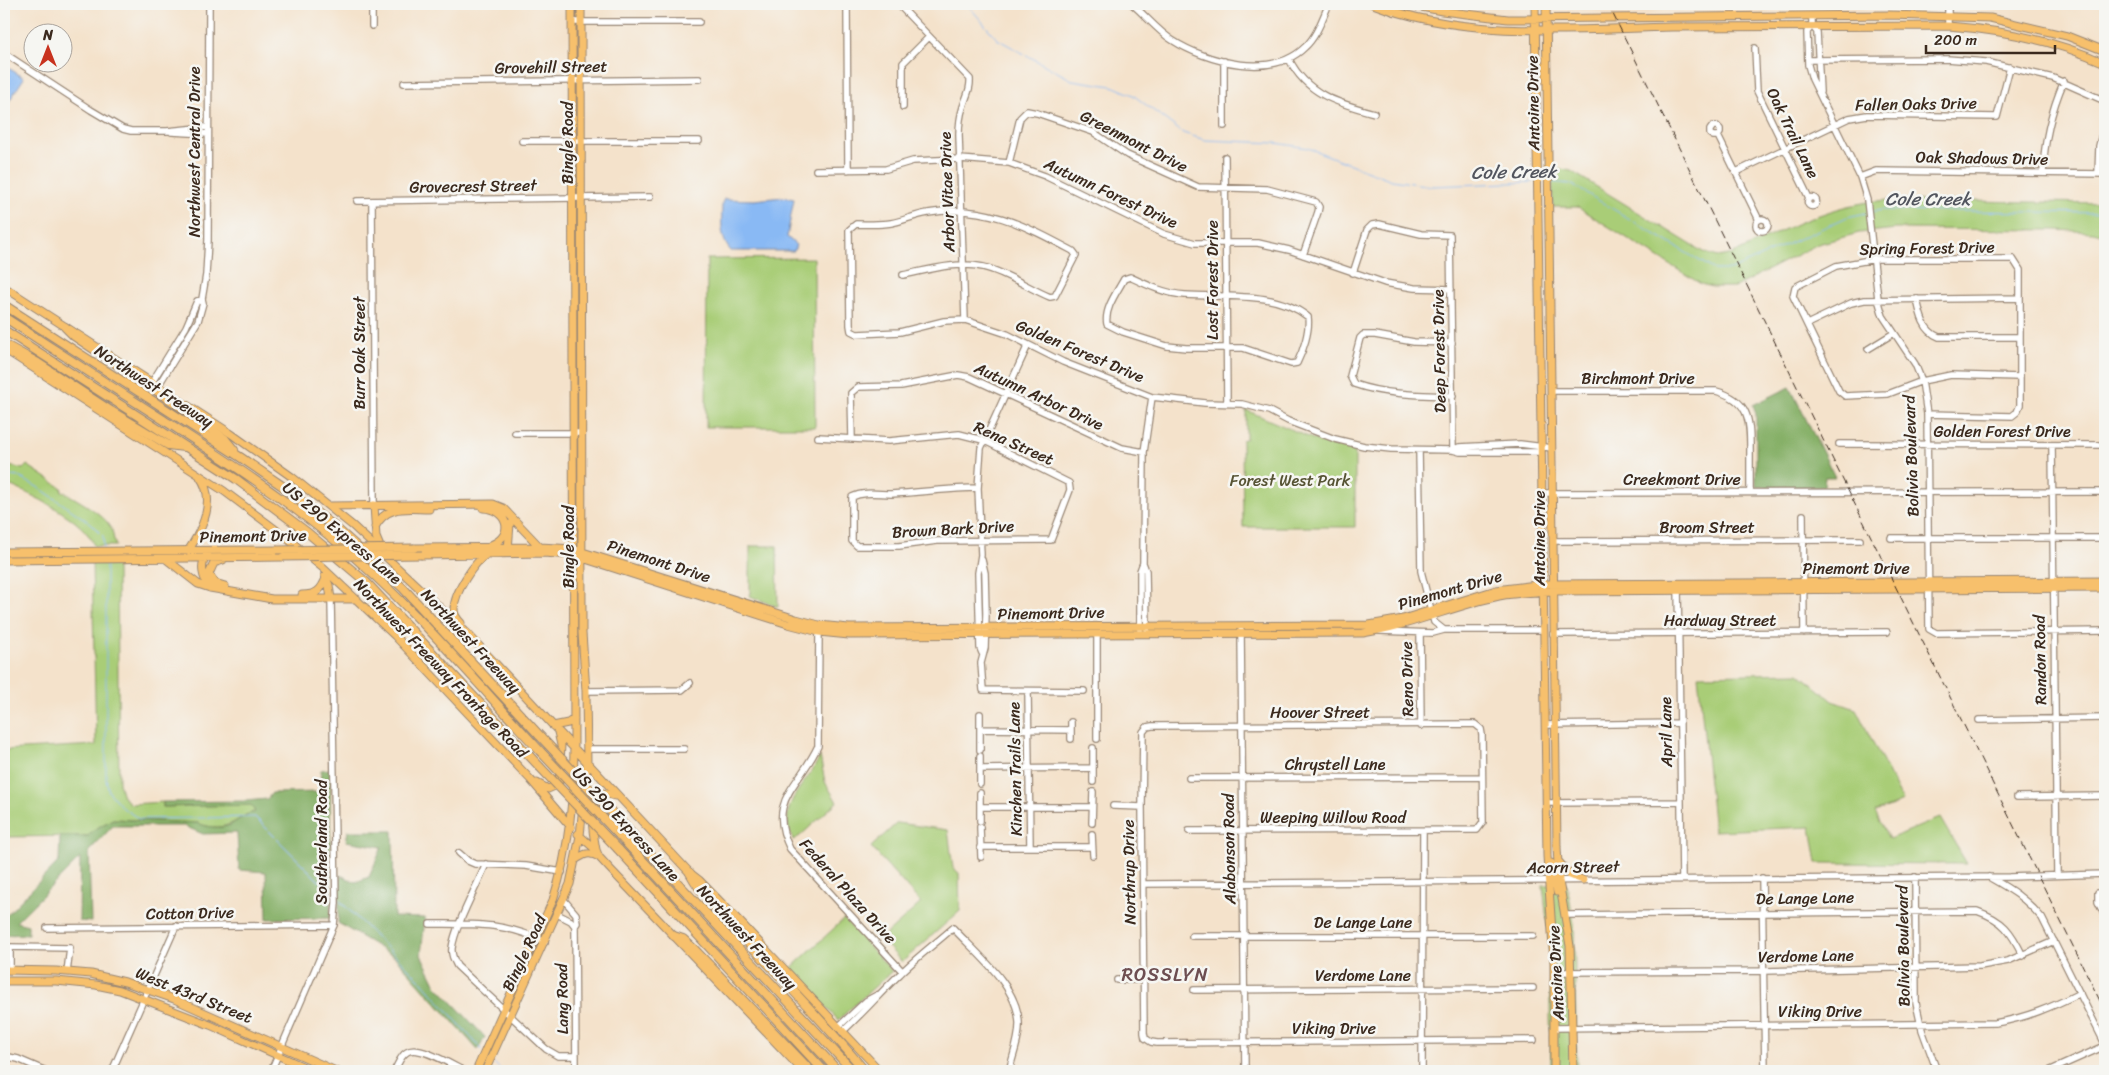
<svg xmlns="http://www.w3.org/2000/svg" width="2109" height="1075" font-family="Sriracha,sans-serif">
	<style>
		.green { fill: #a9cd77; stroke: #727c4a }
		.forest { fill: #86b068; stroke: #606d43 }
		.water { fill: #89b9f4; stroke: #627289 }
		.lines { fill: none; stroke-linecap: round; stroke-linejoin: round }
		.stream { stroke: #89b9f4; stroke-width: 1 }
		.minor-casing { stroke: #988674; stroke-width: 8 }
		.major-casing { stroke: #988674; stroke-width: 9 }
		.highway-casing { stroke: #988674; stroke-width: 10 }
		.minor { stroke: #fff; stroke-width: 5.5 }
		.major { stroke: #f7c06c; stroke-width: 7 }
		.highway { stroke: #f7c06c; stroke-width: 8 }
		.rail { stroke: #3b2a1e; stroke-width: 1; stroke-dasharray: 8 4; stroke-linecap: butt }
		.major-bridge-casing { stroke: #988674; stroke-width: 9; stroke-linecap: butt }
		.highway-bridge-casing { stroke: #988674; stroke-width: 10; stroke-linecap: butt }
		.major-bridge { stroke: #f7c06c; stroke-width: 7 }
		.highway-bridge { stroke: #f7c06c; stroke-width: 8 }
		.labels { text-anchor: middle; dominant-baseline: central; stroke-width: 5; stroke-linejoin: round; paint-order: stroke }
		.street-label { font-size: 16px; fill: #3b2a1e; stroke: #f6f6f2 }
		.park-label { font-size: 16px; fill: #565334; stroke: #f6f6f2 }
		.water-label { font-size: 18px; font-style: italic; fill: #52555e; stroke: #f6f6f2 }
		.quarter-label { font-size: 19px; letter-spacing: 1px; fill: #6d4e51; stroke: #f6f6f2 }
	</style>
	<rect width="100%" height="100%" fill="#f6f6f2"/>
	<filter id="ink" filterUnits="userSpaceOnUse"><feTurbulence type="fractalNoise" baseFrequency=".02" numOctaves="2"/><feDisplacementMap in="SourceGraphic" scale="10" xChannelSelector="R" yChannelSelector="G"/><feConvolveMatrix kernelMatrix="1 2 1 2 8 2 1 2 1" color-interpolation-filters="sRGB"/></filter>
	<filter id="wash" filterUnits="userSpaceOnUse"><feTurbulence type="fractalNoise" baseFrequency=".0096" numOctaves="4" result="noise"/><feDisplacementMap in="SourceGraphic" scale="20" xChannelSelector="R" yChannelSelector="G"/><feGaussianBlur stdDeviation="1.12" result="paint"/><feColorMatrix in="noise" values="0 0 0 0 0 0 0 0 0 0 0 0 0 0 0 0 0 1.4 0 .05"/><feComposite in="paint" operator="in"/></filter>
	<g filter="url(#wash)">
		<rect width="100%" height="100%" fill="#f4e2cb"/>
		<!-- green -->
		<path class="green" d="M1552,167L1571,171L1703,252L1718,257L1733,254C1784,230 1831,203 1889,200L2105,203V235L2093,232L2057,230L1896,229L1859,233L1818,244L1735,287H1712L1701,284L1577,207H1553Z
			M814,258L815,427H706L707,259Z
			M1246,410L1320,442L1355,450V527H1243L1242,440L1246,439Z
			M4,465L23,469L27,465L62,488L61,490C75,499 106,514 112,530C113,535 114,541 116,546H94C87,520 29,493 4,483Z
			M750,546H777L778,607L750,596Z
			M92,562L117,563L119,783L123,797L131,804L163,802V807L251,804L255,812C244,814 240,820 230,824C220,829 206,827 197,823L113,819L95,829L88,836L4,837V750L96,745Z
			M1799,673L1833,701L1856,709L1903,801L1875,812L1889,839L1940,818L1967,864L1817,863L1811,827L1714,831L1698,675Z
			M820,756L825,782L837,802L800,836L793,840C775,803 807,786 820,756Z
			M897,823L948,830L953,868L959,873L960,911L902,962L881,939L921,903L871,847Z
			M1543,885H1567L1574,923L1577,1071H1551L1549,939Z
			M844,919L892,971L838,1020L790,969Z"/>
		<!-- forest -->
		<path class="forest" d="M1790,387L1835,477H1825L1824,487H1756V413L1753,405Z
			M330,769L331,872L330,918L267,919L266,872L239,870L237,833L203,834L184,826H113L89,851L91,922L79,921L80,858L16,922L28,925V934L4,935V918L59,861L60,836H88L95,829L113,819L198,823C206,827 220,829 230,825C239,820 244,814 255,812L251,805L163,807V802L246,801L267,799L272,793L319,792L321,770Z
			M348,831H393L394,917L425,918L421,955L436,985L485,1037L478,1050L395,957L338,923L340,875L356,882L369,877L382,847L346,841Z"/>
		<!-- water -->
		<path class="water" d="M4,65L24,78L4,109Z
			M783,197L794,199L787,237L796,245L794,251H731C719,238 722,220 722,203L724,199L754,200Z"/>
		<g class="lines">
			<!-- stream -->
			<path class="stream" d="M967,4L997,39L1072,80L1112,86L1133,95L1183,133L1205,140L1276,143L1308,148L1392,180L1431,186L1534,182
				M1551,182L1571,184L1715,270H1731L1847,217L1866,213
				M1870,212L1882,210L2105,213
				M4,475L19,477L41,489L90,523L103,536L104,549
				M106,563V779L109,792L123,808L139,819L255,817L333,895
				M338,899L422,982L482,1050
				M493,1062L502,1071"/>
		</g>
	</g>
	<g filter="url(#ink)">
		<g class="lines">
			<!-- minor casing -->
			<g class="minor-casing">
				<path id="minor" d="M372,4V26
					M847,4L848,170
					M898,4L970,79C971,90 966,96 963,107C960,116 959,125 959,135L965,320
					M1132,4C1145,15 1158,31 1172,40C1206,62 1272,80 1305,47C1317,36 1322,19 1329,4
					M1948,4V26
					M1393,12L1396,4
					M1812,16V26L1807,32L1808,65L1812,79L1860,177L1867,200L1878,299L1883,316L1915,364L1922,381L1927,414L1929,629L1936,633L2105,631
					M573,22H699
					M1812,26L1817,32L1820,92
					M1755,48L1757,91L1809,198
					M4,53L91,110L123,129L131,131H167L208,127
					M1289,59C1307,95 1338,103 1374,113
					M1808,60L1947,59L1986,62L2053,78L2105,101
					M404,83L699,79
					M903,107V63L929,37
					M1224,126V61
					M172,132L208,134
					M1718,136H1713L1710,134V130L1713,126H1717L1720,129V133L1718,136L1759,220
					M522,141H699
					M1225,157L1227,403
					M1009,163L1020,118L1027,111L1037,113L1093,132L1127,155L1198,187L1267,189L1316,202L1319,207L1318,212L1303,255
					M816,170L886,169L913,161L960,159L1009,163L1045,176L1164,234L1195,243H1258L1289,250L1385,283L1414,288L1451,289
					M1736,172L1849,118L1867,115L1997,117L2010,67
					M2043,173C2044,141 2051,111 2064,81
					M2098,174L2099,146L2105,123
					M1860,177L1876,171L2105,174
					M1807.5 202a4.5 4.5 0 1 1 9 0a4.5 4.5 0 1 1-9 0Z
					M357,201L650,197
					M372,201L374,505
					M1756 225a6 6 0 1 1 12 0a6 6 0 1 1-12 0Z
					M1353,273L1367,230L1372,225L1379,224L1421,234L1450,235L1453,450
					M903,275C928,270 957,261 983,267C1006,272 1028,288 1050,297L1055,296L1076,255L1073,251C1026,226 984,203 928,213C915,215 903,221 891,223C879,225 868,224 856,224L849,230L850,325L851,331L857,334L900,332L944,321L965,320L1007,334L1063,362L1152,397L1205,403L1242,404L1269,411L1288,421L1335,439L1364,446L1391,449L1453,450L1460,452H1538L1542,448
					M1130,277C1147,285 1166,294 1185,295C1223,298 1276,290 1308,317C1310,331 1303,351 1297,363L1291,364L1243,348H1186L1167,346L1123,332L1107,324C1104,309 1117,292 1124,279Z
					M1917,299C1920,314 1923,331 1939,337H2020
					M1807,324L1851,303L1864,300L2018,298
					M1452,343L1414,342L1375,335H1363L1360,338L1350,376L1354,384C1385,395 1421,395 1453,396
					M1868,349L1894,333
					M152,382L186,327L197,301L202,299
					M158,386L198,321L203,303L202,299L206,275L208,240L209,4
					M1551,391H1716C1749,400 1750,419 1750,449C1750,463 1750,478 1750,492
					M1927,414L2012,416L2017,412L2020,405V270L2013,259H1875L1836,266L1795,287L1793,296L1839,391L1845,396L1888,394L1922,381L1951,375L2019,377
					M515,433H582
					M818,437L889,441L959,434L983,440L1069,483L1070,490L1051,540L937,541L899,546H857L852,541V497C864,491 878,494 891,494C920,493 949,488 978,488
					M852,439L851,393L858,387L901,386L958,375L969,377L1122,448L1144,452
					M1839,444L2105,445
					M2052,445L2057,875
					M1419,450L1421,571L1434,622L1444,630H1544
					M1453,450L1459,447L1520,444L1552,448
					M1542,493L2105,492
					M1803,515L1804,633
					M1891,538H2105
					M1553,541L1860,540
					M982,560L985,573L986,613L985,648L981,663L983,690L1084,691
					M1678,586L1682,879
					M1147,629L1146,571L1143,563L1144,452L1152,397
					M819,630L818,746C799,787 766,800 790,849L902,971
					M1241,631L1245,1071
					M1380,631L1433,633L1444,630
					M1420,633L1421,726
					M1097,634V739
					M1140,634V571L1143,563
					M1553,634L1887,632
					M982,653L980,648L978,573L981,555L978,488L981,448L1028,345
					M586,691L682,690L690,683
					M1028,691L1030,847
					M980,714V750
					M1979,720L2105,718
					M1071,722V739
					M1545,725L1680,723
					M980,729L1071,730
					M587,749H684
					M980,756V784
					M980,769L1093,768
					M1189,778L1482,777
					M1093,782V748
					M980,793V821
					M2017,797L2105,796
					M1546,803L1681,802
					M1113,806L1142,807
					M980,807H1092
					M1092,823L1093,792
					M980,827L981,857
					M1189,831L1477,830L1483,822L1482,735L1481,729L1475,724L1152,726L1147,727L1143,732L1142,807L1144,1033L1145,1038L1151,1042L1157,1043L1534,1040
					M1092,834L1093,855
					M980,847H1092
					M459,853L468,861L475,864L526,866L562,872
					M486,864C477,886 455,926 452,948C451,955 454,960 457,966L546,1049L558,1056H576
					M1915,877L1916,1003L1922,1030L1937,1071
					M1989,877C2012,890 2025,898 2042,918L2105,1044
					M1762,878L1765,1071
					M1143,884L2009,877L2105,874
					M2098,893V902L2105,916
					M564,900L576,914L577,923L575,926
					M557,914L571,921L575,926L576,1071
					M1566,915L1977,911C2003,920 2011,931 2023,956
					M430,924C472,924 505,922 545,942
					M47,928L334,925
					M1192,936H1533
					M10,970V947L70,948L67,972
					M1554,972L1764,971L1980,966L2008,961L2054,941
					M1117,980H1143
					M1194,990L1533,988
					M838,1027L866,1001L877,995
					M1554,1028L1995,1023C2026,1018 2052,1007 2080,993
					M842,1032C863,1013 880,993 900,974C917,957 936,943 953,928C976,953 1017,985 1019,1022C1020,1038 1013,1055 1009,1071
					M4,1056L18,1059L46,1071
					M112,1071L176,926
					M271,1071L334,925L336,903L331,599
					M394,1071C398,1065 400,1056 407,1052C418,1044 452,1065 464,1071
					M1422,1071L1423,831
					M2049,1071L2105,1046"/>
			</g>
			<!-- major casing -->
			<g class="major-casing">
				<path id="major" d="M1373,4C1467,40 1574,29 1672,27C1764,26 1856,26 1948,26C2003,30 2054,40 2105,63
					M1406,4L1442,11L1508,19L1889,15L1990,18L2067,36L2105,51
					M1535,4L1547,856L1554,963V1071
					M1546,4L1557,847L1559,881L1570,946L1573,1071
					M4,287L230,433L292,477L353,526L467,633L690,873L699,880L741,923L880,1071
					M4,349L224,491L283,535L323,568L395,636L530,779L571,827
					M374,505L376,537L381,549
					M329,506L493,504L503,508L540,547
					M483,508C507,509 516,535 491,545
					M375,527C387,504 407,509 429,509
					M414,548L540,547L573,549L796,619L819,625L849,628L1369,625L1403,619L1496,590L1544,584L2105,581
					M508,550L510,524
					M188,551C202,530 217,500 200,477
					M4,552L276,550
					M207,555C199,565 203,579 210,588
					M422,555L543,553L573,555L788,624L819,632L849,635L1363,633C1410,626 1453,606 1499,596C1517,593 1534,592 1552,591L2105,588
					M166,559L198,584L210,588L272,599H357
					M4,560L283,557
					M223,560L214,563L209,574L215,583L225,586
					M325,576L329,585L331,599
					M302,595C316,595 321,591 326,578
					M461,623C457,619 454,614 454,609C454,593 474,562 487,554
					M553,726L568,723L574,719
					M537,783L548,789L557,785L559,782L561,745L558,732
					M578,834L596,850L599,857L611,870L803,1071
					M596,850C593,833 588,806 599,792L615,796
					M575,860C584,854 589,851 599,857
					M1558,861L1570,875L1583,880
					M1551,863L1557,892
					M4,970L56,971L91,974L125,982L174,999L336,1071
					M4,981H56L96,985L120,990L210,1025L313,1071
					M476,1071L553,900C570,848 574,795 574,740L572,4
					M485,1071L570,884L580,836L587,763L586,691L582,633L581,4"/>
			</g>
			<!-- highway casing -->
			<g class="highway-casing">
				<path id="highway" d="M4,305L240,457L281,485L335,527L403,588L540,736
					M4,317C55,350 107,384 159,417C221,457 281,495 338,543C412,605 474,680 540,751
					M65,327L74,336L190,413L225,439L234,450
					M4,330L236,479L308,533L366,582L539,766
					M4,344L38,363L111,411L168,445L184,447
					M619,820L853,1071
					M619,835L838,1071
					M618,849L824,1071
					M690,873C705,901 732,926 754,949C792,989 830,1029 865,1071
					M674,936L683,939L695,950L811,1071"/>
			</g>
			<!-- minor -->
			<use href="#minor" class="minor"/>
			<!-- major -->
			<use href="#major" class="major"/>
			<!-- highway -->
			<use href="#highway" class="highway"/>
			<!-- rail -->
			<path class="rail" d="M1608,4L2105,1011"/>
			<!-- major-bridge casing -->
			<g class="major-bridge-casing">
				<path id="major-bridge" d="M276,550L414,548
					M283,557L422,555"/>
			</g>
			<!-- highway-bridge casing -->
			<g class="highway-bridge-casing">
				<path id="highway-bridge" d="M540,736L619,820
					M540,751L619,835
					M539,766L618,849"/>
			</g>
			<!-- major-bridge -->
			<use href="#major-bridge" class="major-bridge"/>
			<!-- highway-bridge -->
			<use href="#highway-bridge" class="highway-bridge"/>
		</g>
	</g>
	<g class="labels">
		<!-- street labels -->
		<g class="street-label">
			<text transform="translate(551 67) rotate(-1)">Grovehill Street</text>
			<text transform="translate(1533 103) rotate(-91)">Antoine Drive</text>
			<text transform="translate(1916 104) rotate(-1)">Fallen Oaks Drive</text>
			<text transform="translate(1793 133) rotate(64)">Oak Trail Lane</text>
			<text transform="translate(1134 141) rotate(27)">Greenmont Drive</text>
			<text transform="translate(567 143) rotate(-90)">Bingle Road</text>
			<text transform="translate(194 152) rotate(-90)">Northwest Central Drive</text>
			<text transform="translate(1982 158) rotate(1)">Oak Shadows Drive</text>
			<text transform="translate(473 186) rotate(-1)">Grovecrest Street</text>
			<text transform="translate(947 192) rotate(-92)">Arbor Vitae Drive</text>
			<text transform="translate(1111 193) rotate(25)">Autumn Forest Drive</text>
			<text transform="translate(1927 248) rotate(-1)">Spring Forest Drive</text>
			<text transform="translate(1212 280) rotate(-90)">Lost Forest Drive</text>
			<text transform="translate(1080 351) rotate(23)">Golden Forest Drive</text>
			<text transform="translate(1439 351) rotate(-91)">Deep Forest Drive</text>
			<text transform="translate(359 353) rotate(-90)">Burr Oak Street</text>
			<text x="1638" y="378">Birchmont Drive</text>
			<text transform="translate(154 386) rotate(33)">Northwest Freeway</text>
			<text transform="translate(1039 396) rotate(25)">Autumn Arbor Drive</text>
			<text x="2002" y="431">Golden Forest Drive</text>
			<text transform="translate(1014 443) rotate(24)">Rena Street</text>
			<text transform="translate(1911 456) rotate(-92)">Bolivia Boulevard</text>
			<text x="1682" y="479">Creekmont Drive</text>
			<text x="1707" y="527">Broom Street</text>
			<text transform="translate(953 529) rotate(-3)">Brown Bark Drive</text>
			<text transform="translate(342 533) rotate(40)">US 290 Express Lane</text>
			<text transform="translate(253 536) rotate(-1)">Pinemont Drive</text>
			<text transform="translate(1539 538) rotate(-90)">Antoine Drive</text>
			<text transform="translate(568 547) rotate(-90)">Bingle Road</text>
			<text transform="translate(659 561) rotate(18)">Pinemont Drive</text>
			<text x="1856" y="568">Pinemont Drive</text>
			<text transform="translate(1450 590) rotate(-16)">Pinemont Drive</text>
			<text transform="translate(1051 613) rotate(-1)">Pinemont Drive</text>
			<text x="1720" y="620">Hardway Street</text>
			<text transform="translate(471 641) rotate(47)">Northwest Freeway</text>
			<text transform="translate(2040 660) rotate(-91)">Randon Road</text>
			<text transform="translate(441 668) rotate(46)">Northwest Freeway Frontage Road</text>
			<text transform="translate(1407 679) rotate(-91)">Reno Drive</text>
			<text x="1320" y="712">Hoover Street</text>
			<text transform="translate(1666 732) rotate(-91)">April Lane</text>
			<text x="1335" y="764">Chrystell Lane</text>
			<text transform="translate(1015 769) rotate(-91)">Kinchen Trails Lane</text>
			<text x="1333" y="817">Weeping Willow Road</text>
			<text transform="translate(626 824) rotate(47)">US 290 Express Lane</text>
			<text transform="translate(321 842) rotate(-90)">Southerland Road</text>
			<text transform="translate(1229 849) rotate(-91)">Alabonson Road</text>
			<text transform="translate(1573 867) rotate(-1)">Acorn Street</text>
			<text transform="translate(1129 872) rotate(-91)">Northrup Drive</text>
			<text transform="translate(848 891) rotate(48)">Federal Plaza Drive</text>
			<text transform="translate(1805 898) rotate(-1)">De Lange Lane</text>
			<text transform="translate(190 913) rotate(-1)">Cotton Drive</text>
			<text x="1363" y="922">De Lange Lane</text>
			<text transform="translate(747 937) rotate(47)">Northwest Freeway</text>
			<text transform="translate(1903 946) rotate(-91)">Bolivia Boulevard</text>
			<text transform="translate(524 953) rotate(-65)">Bingle Road</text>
			<text transform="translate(1806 956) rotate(-1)">Verdome Lane</text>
			<text transform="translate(1556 973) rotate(-93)">Antoine Drive</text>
			<text x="1363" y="975">Verdome Lane</text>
			<text transform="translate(194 995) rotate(22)">West 43rd Street</text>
			<text transform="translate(562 999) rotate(-91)">Lang Road</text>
			<text x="1820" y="1011">Viking Drive</text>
			<text x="1334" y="1028">Viking Drive</text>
		</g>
		<!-- park labels -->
		<g class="park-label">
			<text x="1290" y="480">Forest West Park</text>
		</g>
		<!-- water labels -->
		<g class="water-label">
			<text transform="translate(1514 172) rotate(-1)">Cole Creek</text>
			<text x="1928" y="199">Cole Creek</text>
		</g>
		<!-- quarter labels -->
		<g class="quarter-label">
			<text x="1165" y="974">ROSSLYN</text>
		</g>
	</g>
	<!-- margin -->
	<rect width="2109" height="1075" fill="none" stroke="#f6f6f2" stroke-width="20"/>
	<!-- north arrow -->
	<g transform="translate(48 48)"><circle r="24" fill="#f6f6f2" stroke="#aba49d"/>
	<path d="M0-4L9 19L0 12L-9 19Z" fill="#c8321e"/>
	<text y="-8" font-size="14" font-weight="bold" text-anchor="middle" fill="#3b2a1e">N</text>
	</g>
	<!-- scale -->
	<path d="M1926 45v8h129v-8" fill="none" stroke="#3b2a1e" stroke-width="2.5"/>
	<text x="1934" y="45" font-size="15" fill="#3b2a1e" stroke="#f6f6f2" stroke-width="4" paint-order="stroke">200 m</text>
</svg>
